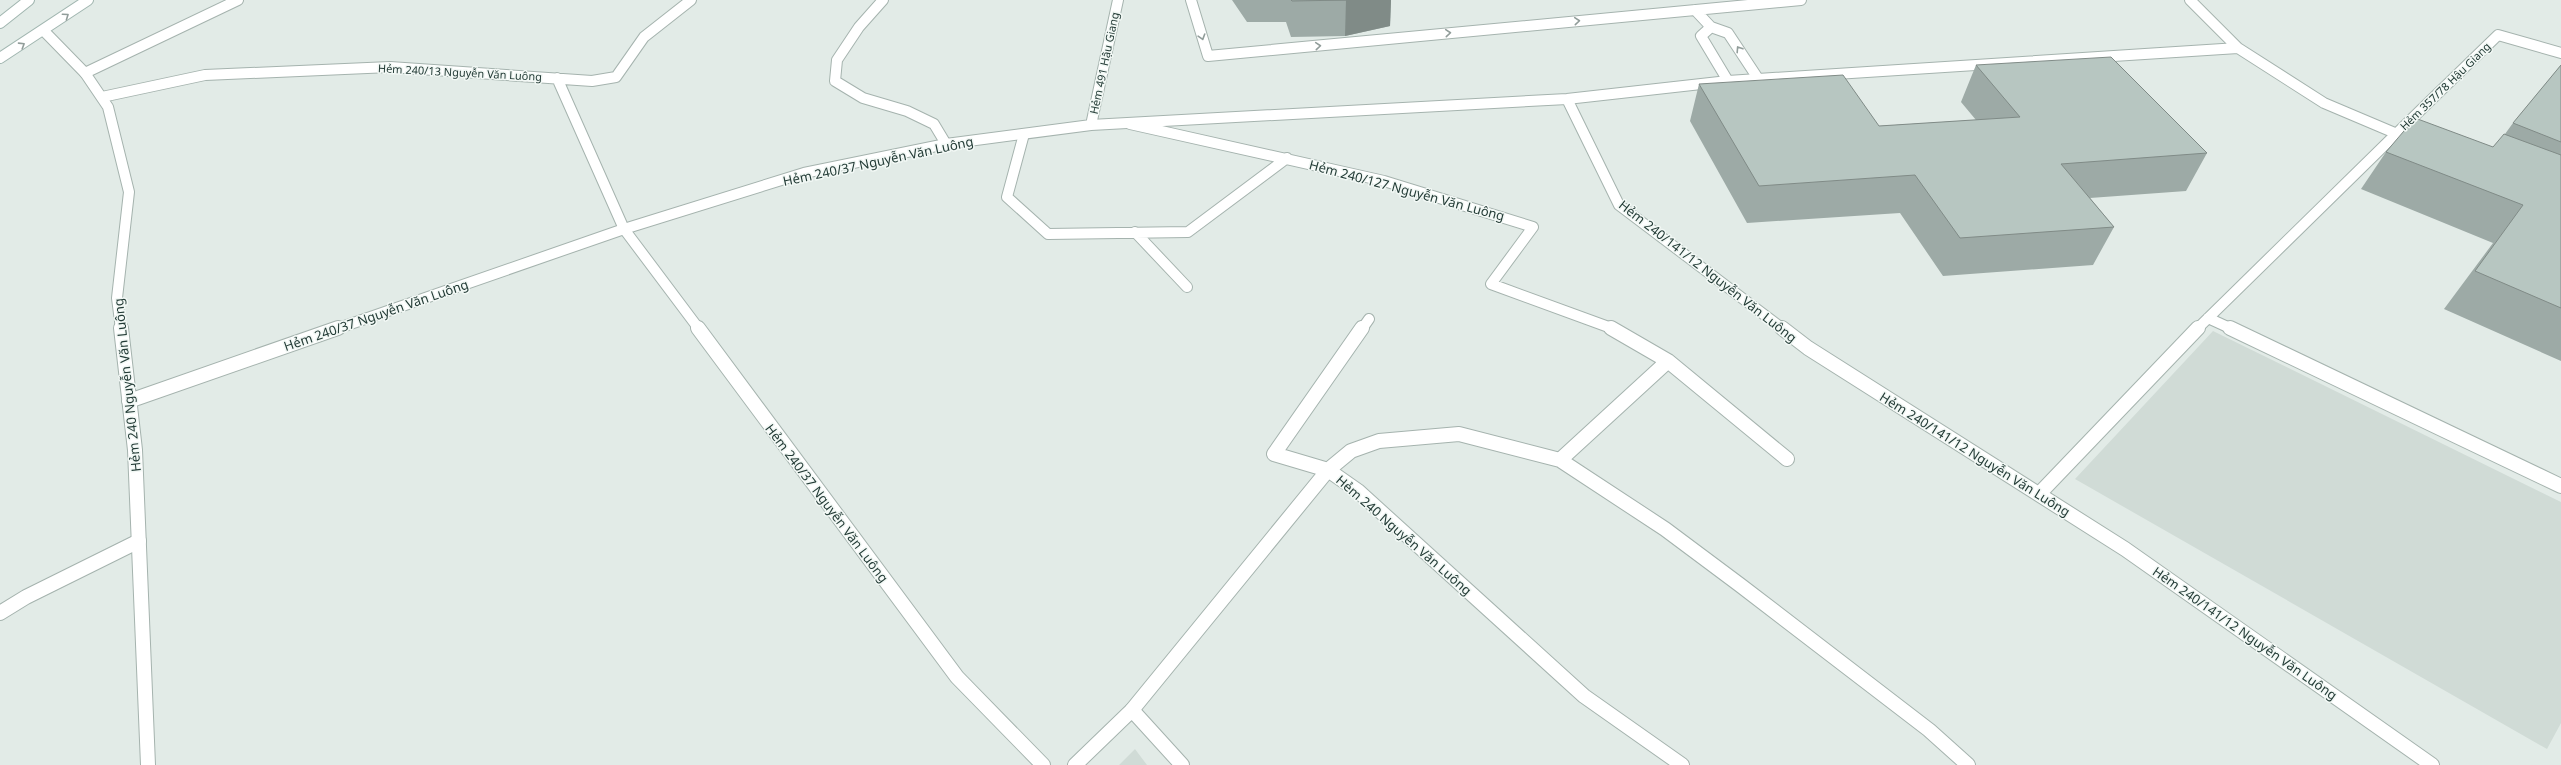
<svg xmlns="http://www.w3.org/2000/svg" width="2561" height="765" font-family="'Noto Sans',sans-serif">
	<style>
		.built { fill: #d0dbd6 }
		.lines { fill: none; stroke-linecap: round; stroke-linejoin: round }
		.lane-far1-casing { stroke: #a5b3ae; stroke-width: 12 }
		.lane-casing { stroke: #a5b3ae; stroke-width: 16 }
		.street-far1-casing { stroke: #a5b3ae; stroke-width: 12 }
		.street-casing { stroke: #a5b3ae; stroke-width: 16 }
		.secondary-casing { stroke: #a1b6b0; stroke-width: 12 }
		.lane-far1 { stroke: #fff; stroke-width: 10 }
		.lane { stroke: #fff; stroke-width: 14 }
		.street-far1 { stroke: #fff; stroke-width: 10 }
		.street { stroke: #fff; stroke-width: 14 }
		.secondary { stroke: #fff; stroke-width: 10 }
		.wall { fill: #9daaa6 }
		.shaded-wall { fill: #808b87 }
		.building { fill: #b7c6c1; stroke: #808b87 }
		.oneway { stroke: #919d9a }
		.labels { text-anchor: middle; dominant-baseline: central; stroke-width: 3; stroke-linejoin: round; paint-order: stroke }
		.far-street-label { font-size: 11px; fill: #233b36; stroke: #f2f8f5 }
		.street-label { font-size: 13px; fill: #233b36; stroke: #f2f8f5 }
	</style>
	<rect width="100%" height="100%" fill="#e2ebe7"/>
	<!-- built -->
	<path class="built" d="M2213,331L2561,502V723L2547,749L2075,479Z
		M1135,749L1147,765H1119Z"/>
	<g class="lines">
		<!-- lane-far1 casing -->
		<g class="lane-far1-casing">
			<path id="lane-far1" d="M883,0L859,27L837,60L835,81L863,98L907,111L934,124L946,144
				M1191,0L1208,56L1801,0
				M1695,10L1711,27L1728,33L1759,80
				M1711,27L1701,36L1728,81
				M85,73L238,0
				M557,78L624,229L699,329
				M102,97L205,75L390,67L592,81L616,77L644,37L691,0
				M1130,124L1384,181L1533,227L1491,284L1614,329
				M1024,134L1007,197L1048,234L1188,232L1287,158
				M2396,134L2498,35L2561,53
				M1135,232L1187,287
				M1362,329L1369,319"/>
		</g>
		<!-- lane casing -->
		<g class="lane-casing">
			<path id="lane" d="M698,328L957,677L1043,765
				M1362,328L1274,454L1328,470L1351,451L1379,441L1459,434L1560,460L1665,529L1740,585L1929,730L1968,765
				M1611,328L1668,361L1787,459
				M1560,460L1668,361
				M0,613L26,597L139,541
				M1132,710L1328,470L1358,491L1584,696L1682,765"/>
		</g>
		<!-- street-far1 casing -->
		<g class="street-far1-casing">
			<path id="street-far1" d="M2190,0L2238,48L2324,103L2402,136
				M44,31L85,73L108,107L129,192L117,298L121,329
				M1567,99L1619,205L1783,329
				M1091,125L1118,0
				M2208,318L2232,329
				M336,329L624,229L804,173L946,144L1091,125L1567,99L1728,81L2238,48
				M2197,329L2396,134"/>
		</g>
		<!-- street casing -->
		<g class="street-casing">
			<path id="street" d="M121,328L135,450L148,765
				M1782,328L1808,348L2125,549L2432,765
				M2230,328L2561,486
				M129,401L338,328
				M2039,494L2198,328
				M1075,765L1132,710L1182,765"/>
		</g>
		<!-- secondary casing -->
		<g class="secondary-casing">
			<path id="secondary" d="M0,23L29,0
				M0,58L88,0"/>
		</g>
		<!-- lane-far1 -->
		<use href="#lane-far1" class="lane-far1"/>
		<!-- lane -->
		<use href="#lane" class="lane"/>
		<!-- street-far1 -->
		<use href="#street-far1" class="street-far1"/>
		<!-- street -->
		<use href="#street" class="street"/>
		<!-- secondary -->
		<use href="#secondary" class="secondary"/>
	</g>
	<!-- wall -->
	<path class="wall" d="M1232,0H1391L1390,26L1345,36L1291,37L1286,22H1247Z
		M1976,65L2207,153L2186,191L2090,198L2114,227L2093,265L1943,276L1900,213L1747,223L1690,121L1699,84L1879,126L1976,120L1961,102Z
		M2561,65V361L2444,309L2493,243L2361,189L2386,152L2493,147L2505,134L2513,123Z"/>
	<!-- shaded-wall -->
	<path class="shaded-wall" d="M1346,0H1391L1390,26L1345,36Z"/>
	<!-- building -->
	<path class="building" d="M1291,0H1348L1292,1Z
		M2111,57L2207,153L2061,164L2114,227L1960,238L1915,175L1759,186L1699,84L1843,75L1879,126L2020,117L1976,65Z
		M2561,65V142L2513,123Z
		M2415,118L2493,147L2504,134L2561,155V308L2475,271L2523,205L2386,152Z"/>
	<!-- one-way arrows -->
	<defs><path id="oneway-chevron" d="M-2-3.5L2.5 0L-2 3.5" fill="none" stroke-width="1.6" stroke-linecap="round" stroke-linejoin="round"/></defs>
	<g class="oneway">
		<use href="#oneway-chevron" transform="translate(66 16) rotate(-35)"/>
		<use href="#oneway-chevron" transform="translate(1577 21) rotate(-5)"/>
		<use href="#oneway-chevron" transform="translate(1448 33) rotate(-5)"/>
		<use href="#oneway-chevron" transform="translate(1202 37) rotate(73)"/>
		<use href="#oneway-chevron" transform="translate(22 45) rotate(-32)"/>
		<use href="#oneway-chevron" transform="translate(1318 46) rotate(-5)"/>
		<use href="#oneway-chevron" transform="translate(1739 49) rotate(-123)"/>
	</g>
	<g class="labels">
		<!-- far-street labels -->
		<g class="far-street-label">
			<text transform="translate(1104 63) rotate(-78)">Hẻm 491 Hậu Giang</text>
			<text transform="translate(460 72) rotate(3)">Hẻm 240/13 Nguyễn Văn Luông</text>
			<text transform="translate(2445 86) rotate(-44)">Hẻm 357/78 Hậu Giang</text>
		</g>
		<!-- street labels -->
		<g class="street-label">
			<text transform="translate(878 161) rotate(-12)">Hẻm 240/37 Nguyễn Văn Luông</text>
			<text transform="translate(1407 190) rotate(15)">Hẻm 240/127 Nguyễn Văn Luông</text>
			<text transform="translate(1708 271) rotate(38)">Hẻm 240/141/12 Nguyễn Văn Luông</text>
			<text transform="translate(376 315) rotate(-19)">Hẻm 240/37 Nguyễn Văn Luông</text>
			<text transform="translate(127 385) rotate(-96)">Hẻm 240 Nguyễn Văn Luông</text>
			<text transform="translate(1975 454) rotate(32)">Hẻm 240/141/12 Nguyễn Văn Luông</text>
			<text transform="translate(827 503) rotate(53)">Hẻm 240/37 Nguyễn Văn Luông</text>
			<text transform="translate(1404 535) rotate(41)">Hẻm 240 Nguyễn Văn Luông</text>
			<text transform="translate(2245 633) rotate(35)">Hẻm 240/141/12 Nguyễn Văn Luông</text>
		</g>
	</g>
</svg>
